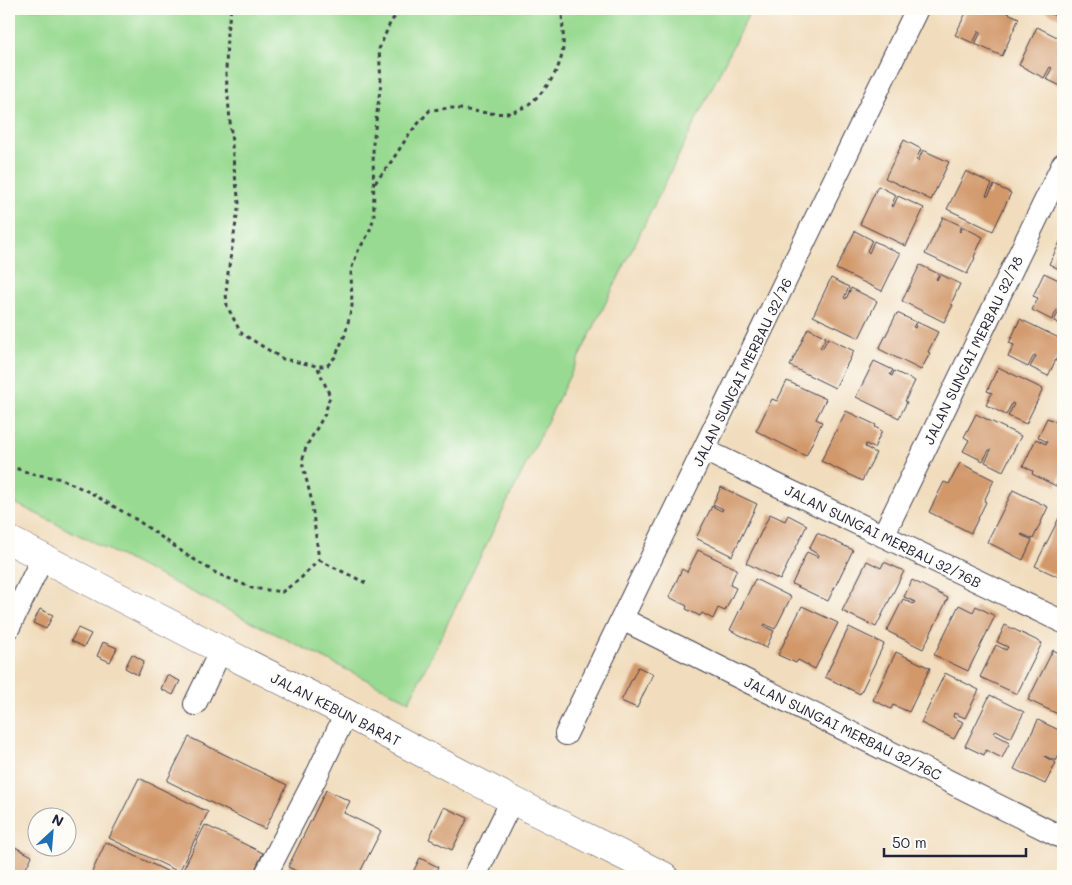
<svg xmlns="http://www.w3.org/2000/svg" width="1072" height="885" font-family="Mali,sans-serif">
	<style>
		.green { fill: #98da91; stroke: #5d7e66 }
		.building { fill: #d2986a }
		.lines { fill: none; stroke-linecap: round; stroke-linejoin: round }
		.minor-casing { stroke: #413e4e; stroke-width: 24 }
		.secondary-casing { stroke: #413e4e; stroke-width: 29 }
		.path { stroke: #413e4e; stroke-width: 3; stroke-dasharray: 4 4; stroke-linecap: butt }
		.minor { stroke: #fff; stroke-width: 22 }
		.secondary { stroke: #fff; stroke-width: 28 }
		.labels { text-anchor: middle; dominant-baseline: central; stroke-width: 4; stroke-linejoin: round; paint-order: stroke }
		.street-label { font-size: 14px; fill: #22223b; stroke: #fdfcf7 }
	</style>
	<rect width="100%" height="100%" fill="#fdfcf7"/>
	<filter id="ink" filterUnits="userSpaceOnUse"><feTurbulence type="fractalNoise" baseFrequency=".02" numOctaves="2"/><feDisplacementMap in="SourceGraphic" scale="10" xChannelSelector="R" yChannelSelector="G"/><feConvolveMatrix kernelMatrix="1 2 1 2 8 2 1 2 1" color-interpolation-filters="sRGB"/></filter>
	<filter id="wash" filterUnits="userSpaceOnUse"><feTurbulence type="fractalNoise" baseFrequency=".0096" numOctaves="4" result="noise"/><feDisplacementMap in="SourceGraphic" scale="20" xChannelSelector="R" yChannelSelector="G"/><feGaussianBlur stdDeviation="1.12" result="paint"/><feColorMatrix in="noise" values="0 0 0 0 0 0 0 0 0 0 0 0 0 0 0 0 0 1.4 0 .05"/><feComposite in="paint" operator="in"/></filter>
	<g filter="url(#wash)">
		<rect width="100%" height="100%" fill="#f1ddbd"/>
		<!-- green -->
		<path class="green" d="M9,9H751L409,701L9,500Z"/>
		<g id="blocks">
			<!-- building -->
			<path class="building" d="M968,9H999L1019,18L1002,56L975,44L981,32L979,31L973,43L955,35Z
				M1041,9H1063V20Z
				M1037,27L1063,40V87L1046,79L1052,68L1050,67L1044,78L1019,65Z
				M904,140L921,149L916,160L918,161L923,150L949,162L931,200L885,178Z
				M966,171L992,184L986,195L988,196L994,185L1011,193L993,231L947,209Z
				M878,186L896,195L891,206L893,207L898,196L924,208L906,246L860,224Z
				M943,217L962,226L959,231L960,232L963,227L983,237L974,257L975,258L967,274L925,254Z
				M855,231L872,240L867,251L869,253L874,241L900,254L882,291L836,269Z
				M1063,236V271L1049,264Z
				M920,265L939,274L936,279L937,280L940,274L960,284L951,304L953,305L944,322L902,301Z
				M1044,273L1063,282V325L1054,321L1060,309L1058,308L1052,320L1032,310L1038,298L1033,296Z
				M831,278L849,287L844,298L846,299L851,288L877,301L859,338L813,316Z
				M897,313L916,322L913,327L915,328L917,322L938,332L928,352L930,353L921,370L879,349Z
				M1020,319L1063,340V345L1048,376L1030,367L1036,356L1034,355L1028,367L1008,357L1014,345L1009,343Z
				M808,328L826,337L820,348L822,349L828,338L854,351L835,388L790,366Z
				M874,361L893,370L890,375L892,376L894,371L915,381L905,401L907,402L899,418L856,397Z
				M998,367L1043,389L1026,424L1008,416L1014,404L1012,403L1006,415L986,405L992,393L987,391Z
				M787,381L826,399L816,419L822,422L806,456L756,431L772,399L777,401Z
				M846,411L876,425L875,427L882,431L874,448L866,444L865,447L876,453L862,481L821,461Z
				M976,414L1021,436L1003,471L985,462L991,450H989L983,461L963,451L969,440L964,437Z
				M1047,418L1057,422L1058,419L1063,421V472L1056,486L1032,474L1033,471L1023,466L1036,439L1046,444L1047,442L1038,437Z
				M960,463L994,480L984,501L986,502L971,533L929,512L944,482L949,484Z
				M721,487L757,504L732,556L696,538L712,506L722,511L723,509L713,504Z
				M1013,490L1048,507L1033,539L1022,534L1021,535L1032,540L1023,560L987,542Z
				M770,514L785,521L788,515L807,525L780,580L746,563Z
				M1061,514L1063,515V579L1035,566Z
				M817,533L853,550L828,601L792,584L807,552L818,557L819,555L809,549Z
				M698,550L737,569L730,585L736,588L725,611L718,608L713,619L702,613L700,616L686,609L687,606L669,597L682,569L687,572Z
				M867,561L881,568L884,562L904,571L876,627L842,611Z
				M755,579L791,597L775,629L765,624L764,626L774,631L766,648L730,630Z
				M912,580L948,598L923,649L887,631L903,599L913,604L915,602L904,597Z
				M959,605L973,612L976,606L995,616L968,671L934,655Z
				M802,606L838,623L815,669L798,660L796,663L778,655Z
				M40,609L53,615L46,629L33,623Z
				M1005,625L1042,643L1017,694L980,677L996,645L1006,650L1008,647L997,642Z
				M849,627L884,644L860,694L825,677Z
				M78,628L91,634L84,647L71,641Z
				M103,642L117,648L110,662L97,656Z
				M1053,650L1063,655L1062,716L1028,700Z
				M896,652L930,668L909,712L893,705L891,709L873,700Z
				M132,654L144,661L138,675L125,668Z
				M638,667L653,674L637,708L621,701Z
				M945,673L979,690L965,718L954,713L953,717L963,722L954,739L921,723Z
				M167,675L180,681L173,695L161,689Z
				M990,695L1024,712L1011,738L996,730L994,734L1010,742L1002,758L986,750L984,755L965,746Z
				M1038,720L1063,732V747L1056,761L1045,756V757L1056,763L1045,784L1014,769Z
				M189,737L287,785L265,829L167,781Z
				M139,778L208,812L179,872L109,838Z
				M326,790L350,801L344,813L381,831L358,876H349L339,871L336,876H307L288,867Z
				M444,807L468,818L452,850L429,839Z
				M205,825L263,853L252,876H196L183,870Z
				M106,842L177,876H90Z
				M9,844L32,856L22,876H9Z
				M420,858L438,867L433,876H417L412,874Z"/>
		</g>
	</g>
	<g filter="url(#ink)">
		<use href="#blocks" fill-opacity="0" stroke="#413e4e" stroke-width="1"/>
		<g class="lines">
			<!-- minor casing -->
			<g class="minor-casing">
				<path id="minor" d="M704,450L1063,622
					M883,536L1063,164
					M622,619L1063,838
					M9,627L43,557
					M195,704L221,650
					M566,734L917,9
					M265,876L314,781L346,713
					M475,876L512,800"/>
			</g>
			<!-- secondary casing -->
			<g class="secondary-casing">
				<path id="secondary" d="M9,540L221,650L346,713L512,800L664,876"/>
			</g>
			<!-- path -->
			<path class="path" d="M231,9L227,31L226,74L234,168L239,203L228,273L226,293L227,306L241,333L283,359L317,366H327L335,357L345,335L352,306L351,270L358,251L369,233L374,217L373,144L381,82L379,49L391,21L403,9
				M375,183L391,162L410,133L430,110C437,110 445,108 453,108C470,110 489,115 507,113C533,111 562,73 563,47C564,35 562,21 562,9
				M9,466L33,474L62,479L91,493L137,520L187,555L216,573L252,588L282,592L300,579L319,560L311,498L302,462L306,447L325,414L330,396L317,366
				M319,560L368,584"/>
			<!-- minor -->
			<use href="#minor" class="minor"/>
			<!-- secondary -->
			<use href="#secondary" class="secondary"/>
		</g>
	</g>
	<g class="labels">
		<!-- street labels -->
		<g class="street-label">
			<text transform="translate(973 350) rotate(-64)">JALAN SUNGAI MERBAU 32/78</text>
			<text transform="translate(742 372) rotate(-64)">JALAN SUNGAI MERBAU 32/76</text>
			<text transform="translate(883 536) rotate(26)">JALAN SUNGAI MERBAU 32/76B</text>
			<text transform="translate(336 709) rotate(27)">JALAN KEBUN BARAT</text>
			<text transform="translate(843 728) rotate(26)">JALAN SUNGAI MERBAU 32/76C</text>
		</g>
	</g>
	<!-- margin -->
	<rect width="1072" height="885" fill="none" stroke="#fdfcf7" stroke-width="30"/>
	<!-- north arrow -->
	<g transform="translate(52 832) rotate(26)"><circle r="24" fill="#fdfcf7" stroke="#a5a5ac"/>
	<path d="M0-4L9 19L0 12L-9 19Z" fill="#1f6fb2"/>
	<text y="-8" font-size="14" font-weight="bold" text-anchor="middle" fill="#22223b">N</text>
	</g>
	<!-- scale -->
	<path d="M884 848v8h142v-8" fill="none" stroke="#22223b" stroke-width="2.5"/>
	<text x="892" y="848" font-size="15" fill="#22223b" stroke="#fdfcf7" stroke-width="4" paint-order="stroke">50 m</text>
</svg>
